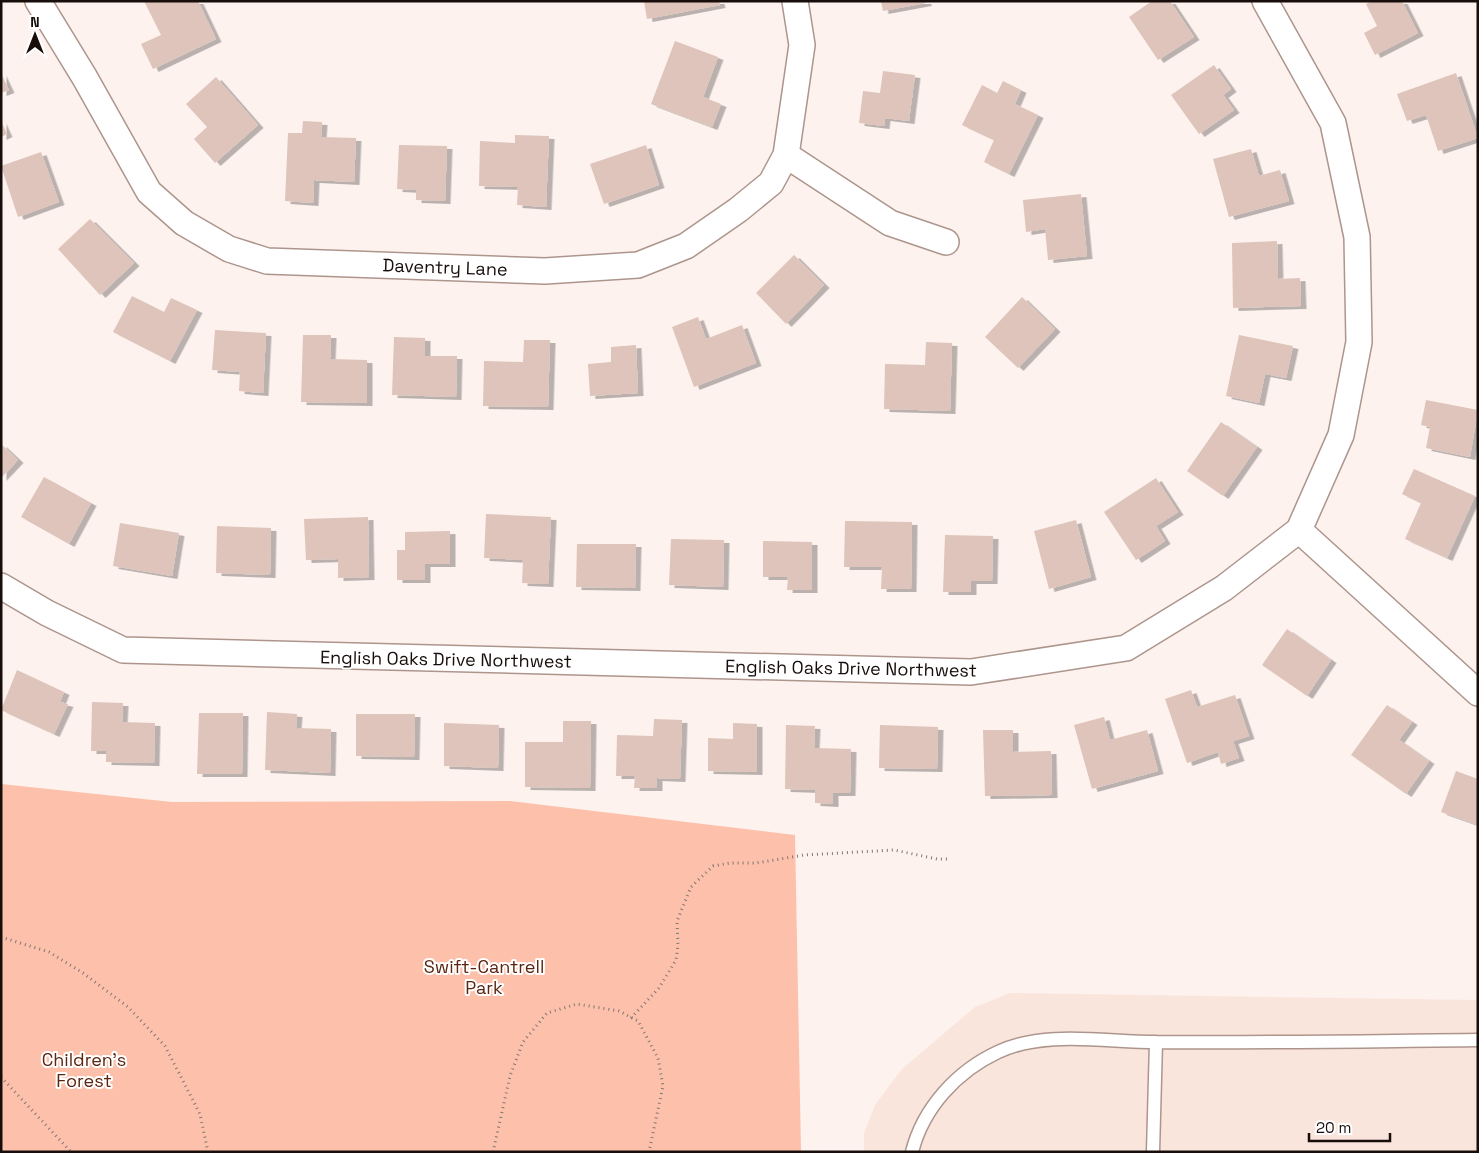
<svg xmlns="http://www.w3.org/2000/svg" width="1479" height="1153" font-family="'Space Grotesk',sans-serif">
	<style>
		.built { fill: #fae5dd }
		.green { fill: #fdc0ab }
		.building { fill: #dec4ba; filter: url(#shadow) }
		.lines { fill: none; stroke-linecap: round; stroke-linejoin: round }
		.lane-casing { stroke: #ad958c; stroke-width: 15 }
		.street-casing { stroke: #ad958c; stroke-width: 28 }
		.path { stroke: #817773; stroke-width: 3; stroke-dasharray: 1 4; stroke-linecap: butt }
		.lane { stroke: #fff; stroke-width: 12 }
		.street { stroke: #fff; stroke-width: 25 }
		.labels { text-anchor: middle; dominant-baseline: central; stroke-width: 4; stroke-linejoin: round; paint-order: stroke }
		.street-label { font-size: 18px; fill: #170e0b; stroke: #fff }
		.park-label { font-size: 18px; fill: #5a2511; stroke: #fff }
	</style>
	<defs>
		<filter id="shadow"><feDropShadow dx="5.5" dy="3" stdDeviation="0" flood-color="#0004"/></filter>
	</defs>
	<rect width="100%" height="100%" fill="#fdf2ee"/>
	<!-- built -->
	<path class="built" d="M1010,993L1478,1000V1152H864V1133L875,1105L902,1069L975,1007Z"/>
	<!-- green -->
	<path class="green" d="M1,784L172,802L510,801L795,835L801,1152H1Z"/>
	<!-- building -->
	<path class="building" d="M144,1H198L216,39L153,69L141,44L161,35Z
		M644,1H719L720,5L647,19Z
		M881,1H926V3L883,11Z
		M1152,1H1170L1194,37L1158,60L1129,17Z
		M1372,1H1402L1418,33L1375,55L1364,33L1377,26L1366,4Z
		M675,41L718,57L703,97L721,104L712,127L651,104Z
		M1214,65L1231,89L1223,95L1234,110L1199,134L1171,95Z
		M883,71L915,75L909,121L885,118L884,126L859,123L863,91L880,93Z
		M1,73L9,90L1,93Z
		M1456,73L1478,138L1438,151L1426,115L1407,121L1397,94Z
		M216,77L258,125L215,163L194,139L207,127L186,104Z
		M1003,81L1021,90L1015,104L1038,115L1009,174L984,162L994,140L962,125L982,85L997,93Z
		M1,121L7,134L1,137Z
		M303,121L322,122L321,137L356,138L354,182L314,180L313,203L285,201L288,133H302Z
		M515,135L549,136L546,207L517,205L518,187L479,186L480,141L515,143Z
		M399,145L447,146L445,201L416,200V190L397,189Z
		M646,145L659,185L604,204L590,164Z
		M1251,149L1259,176L1280,170L1289,201L1229,217L1213,159Z
		M41,152L59,202L18,217L1,166Z
		M1081,194L1087,256L1048,260L1045,229L1026,232L1023,200Z
		M90,219L134,263L100,295L58,249Z
		M1277,241L1278,279L1300,278L1301,306L1233,308L1232,243Z
		M794,255L824,285L786,324L756,293Z
		M132,296L164,312L171,298L197,310L170,361L113,332Z
		M1022,297L1055,329L1018,368L985,337Z
		M698,317L706,339L742,325L756,363L694,387L672,327Z
		M215,330L266,333L263,393L239,391L240,372L212,370Z
		M303,335H331L330,359L367,360V403L301,402Z
		M1239,335L1293,346L1286,378L1265,374L1259,403L1226,396Z
		M394,337L425,338V356H457L456,397L392,395Z
		M524,340H550L548,407L483,406L484,361L523,362Z
		M926,342L952,343L950,411L884,409L885,364L925,365Z
		M636,345L638,393L590,396L588,364L611,362V347Z
		M1426,400L1478,410L1470,457L1426,448L1430,427L1421,425Z
		M1221,422L1257,447L1223,496L1187,471Z
		M1,444L18,460L1,478Z
		M1414,469L1475,496L1447,558L1405,539L1421,503L1402,494Z
		M44,477L91,503L69,544L21,517Z
		M1156,478L1178,512L1156,526L1165,541L1136,560L1104,512Z
		M486,514L551,517L548,584L522,583L523,560L484,558Z
		M368,517L369,577L338,578V559L306,560L304,519Z
		M1076,520L1091,577L1049,589L1034,531Z
		M845,521L912,522L911,589H881L882,567H844Z
		M120,523L179,533L172,576L113,566Z
		M217,526L271,528L270,575L216,573Z
		M450,531V564H425V580H397V550H405V532Z
		M945,535L993,536L992,581H971V592H943Z
		M671,539L724,540L723,587L669,585Z
		M763,541L812,542V590H787L788,577H763Z
		M577,544H636L635,588L576,587Z
		M1287,629L1331,660L1307,696L1262,665Z
		M17,670L64,692L60,702L68,704L54,734L1,710Z
		M1191,690L1197,707L1235,695L1249,736L1233,741L1239,758L1221,764L1218,752L1187,763L1165,699Z
		M92,702L123,703L122,722L155,723L154,763L106,762V751H91Z
		M1387,705L1412,722L1399,740L1429,761L1406,794L1351,755Z
		M267,712L297,714L296,728L331,729L330,773L265,770Z
		M199,713H243L242,774H197Z
		M356,714H415L414,757L356,756Z
		M1104,717L1110,740L1147,730L1158,771L1092,789L1074,725Z
		M654,719L682,720L680,779L657,778V788H634L635,776H616L617,735L653,736Z
		M563,721H591L590,788L525,787V742H563Z
		M444,723L499,725L498,768L444,766Z
		M733,723L757,724V772L708,771V738L733,739Z
		M786,725L815,726L814,748L851,749L850,793H833V804L815,803V790L785,789Z
		M880,725L938,727L937,769L879,768Z
		M983,730H1013V752L1051,751L1052,795L985,796Z
		M1456,771L1478,779V825L1441,812Z"/>
	<g class="lines">
		<!-- lane casing -->
		<g class="lane-casing">
			<path id="lane" d="M912,1152C923,1108 957,1071 998,1052C1045,1030 1105,1042 1156,1042C1263,1043 1370,1041 1478,1040
				M1153,1152L1156,1042"/>
		</g>
		<!-- street casing -->
		<g class="street-casing">
			<path id="street" d="M38,1L85,78L149,192L184,223L229,249L267,261L545,271L638,265L686,246L738,210L771,183L786,155L802,45L795,1
				M786,155L890,223L946,242
				M1299,530L1478,693
				M1,586L47,613L123,650L971,672L1126,648L1224,588L1299,530L1341,435L1359,342L1357,237L1333,123L1265,1"/>
		</g>
		<!-- path -->
		<path class="path" d="M1,937L49,952L83,973L128,1007L165,1046L200,1114L208,1152
			M631,1018L659,988L676,960L678,945L677,921L691,887L713,866L730,863H756L804,855L894,850L937,859H949
			M1,1077L71,1152
			M493,1152L510,1076L523,1042L547,1013L577,1004L619,1011L638,1021L658,1058L663,1086L649,1152"/>
		<!-- lane -->
		<use href="#lane" class="lane"/>
		<!-- street -->
		<use href="#street" class="street"/>
	</g>
	<g class="labels">
		<!-- street labels -->
		<g class="street-label">
			<text transform="translate(445 267) rotate(2)">Daventry Lane</text>
			<text transform="translate(446 659) rotate(1)">English Oaks Drive Northwest</text>
			<text transform="translate(851 668) rotate(1)">English Oaks Drive Northwest</text>
		</g>
		<!-- park labels -->
		<g class="park-label">
			<text x="484" y="966">Swift-Cantrell<tspan x="484" dy="21">Park</tspan></text>
			<text x="84" y="1059">Children's<tspan x="84" dy="21">Forest</tspan></text>
		</g>
	</g>
	<!-- border -->
	<rect width="1479" height="1153" fill="none" stroke="#170e0b" stroke-width="5"/>
	<!-- north arrow -->
	<g transform="translate(35 35)" stroke="#ffffff" stroke-width="4" paint-order="stroke">
	<path d="M0-4L9 19L0 12L-9 19Z" fill="#170e0b"/>
	<text y="-8" font-size="14" font-weight="bold" text-anchor="middle" fill="#170e0b">N</text>
	</g>
	<!-- scale -->
	<path d="M1309 1133v8h81v-8" fill="none" stroke="#170e0b" stroke-width="2.5"/>
	<text x="1316" y="1133" font-size="15" fill="#170e0b" stroke="#ffffff" stroke-width="4" paint-order="stroke">20 m</text>
</svg>
